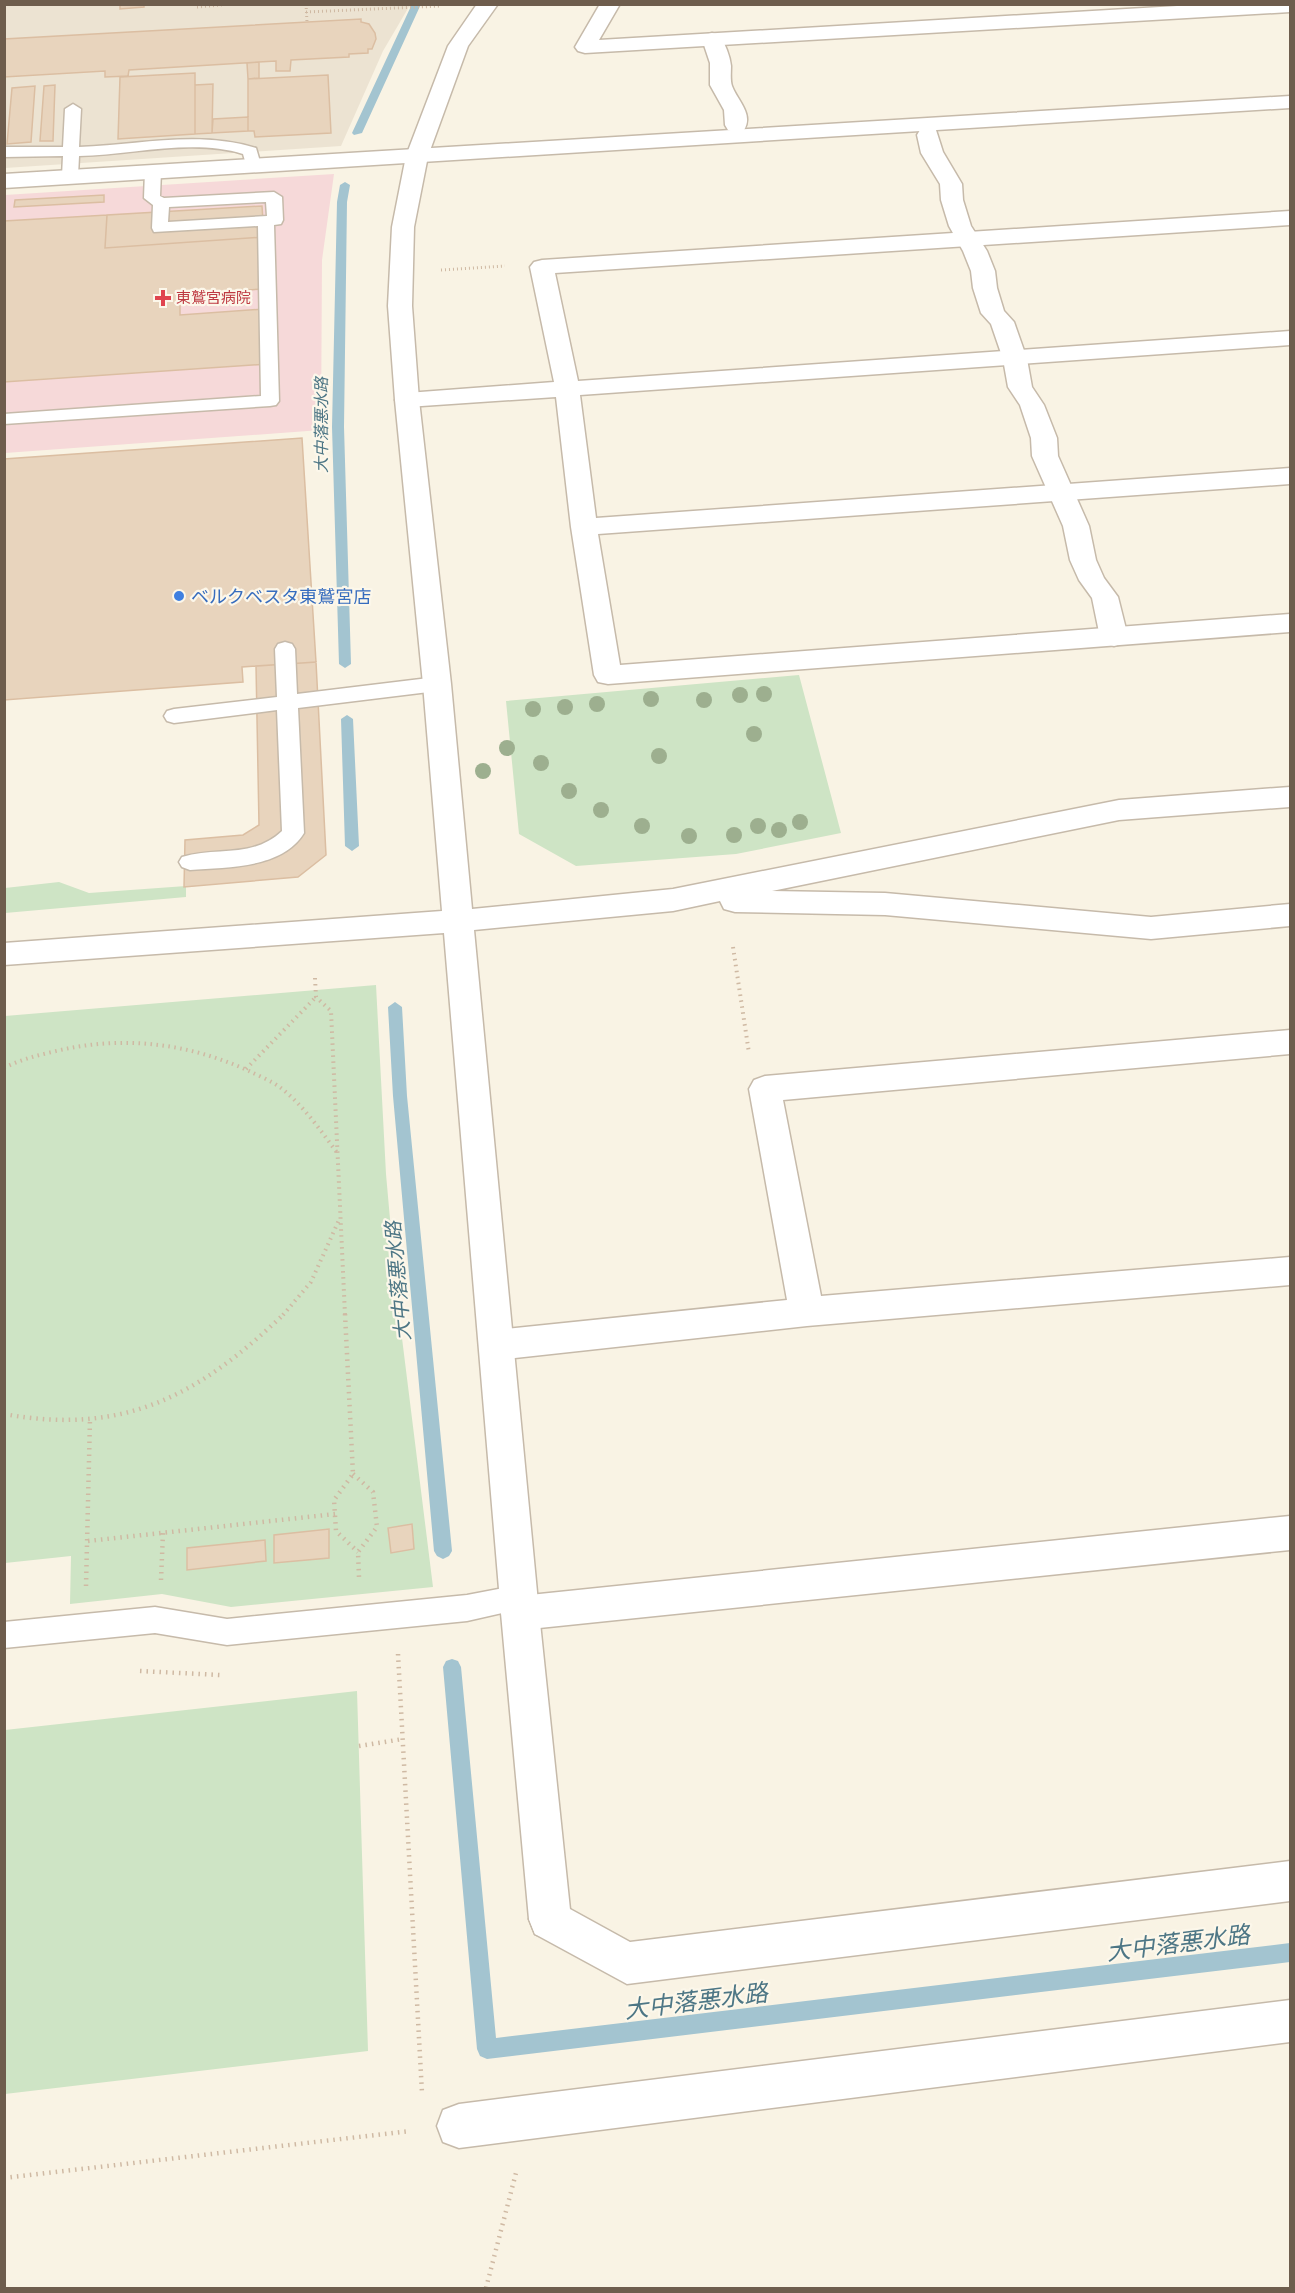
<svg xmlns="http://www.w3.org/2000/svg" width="1295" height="2293" font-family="Raleway,'Noto Sans JP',sans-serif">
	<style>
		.residential { fill: #ece3d2 }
		.medical { fill: #f6d9d9 }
		.green { fill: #cee4c5 }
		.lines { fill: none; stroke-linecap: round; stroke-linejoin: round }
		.stream { fill: #a3c4d0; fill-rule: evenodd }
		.building { fill: #e8d4bd; stroke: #dbbea2; stroke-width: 1.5 }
		.service-casing { stroke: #c6baaa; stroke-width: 3 }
		.pedestrian-casing { stroke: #c6baaa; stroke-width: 3 }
		.minor-casing { stroke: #c6baaa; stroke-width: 3 }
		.tertiary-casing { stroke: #c6baaa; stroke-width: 3 }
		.path-far2 { stroke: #cfb9a3; stroke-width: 3; stroke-dasharray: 1 3; stroke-linecap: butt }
		.path-far1 { stroke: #cfb9a3; stroke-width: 4; stroke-dasharray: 1.5 4.5; stroke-linecap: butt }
		.path { stroke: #cfb9a3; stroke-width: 4.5; stroke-dasharray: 1.5 5; stroke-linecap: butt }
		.service { fill: #fff; fill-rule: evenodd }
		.pedestrian { fill: #fff; fill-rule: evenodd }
		.minor { fill: #fff; fill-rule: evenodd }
		.tertiary { fill: #fff; fill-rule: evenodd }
		.tree { fill: #9daf8f }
		.health-dot { fill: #e0444e; stroke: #fcf7ea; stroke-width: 2 }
		.shop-dot { fill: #3f7fe0; stroke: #fcf7ea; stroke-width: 2 }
		.labels { text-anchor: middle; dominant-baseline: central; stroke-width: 4.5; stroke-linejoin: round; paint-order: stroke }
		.far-health-label { font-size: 15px; fill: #be3a42; stroke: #fcf7ea; text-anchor: start }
		.far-water-label { font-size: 16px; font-style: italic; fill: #4d7685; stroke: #fcf7ea }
		.shop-label { font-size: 18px; fill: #366cbe; stroke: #fcf7ea; text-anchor: start }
		.water-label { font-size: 20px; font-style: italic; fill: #4d7685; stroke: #fcf7ea }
		.near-water-label { font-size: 24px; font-style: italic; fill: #4d7685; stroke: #fcf7ea }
	</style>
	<rect width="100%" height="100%" fill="#f9f3e4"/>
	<!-- residential -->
	<path class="residential" d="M5,5H410L383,51L341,146L5,168Z"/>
	<!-- medical -->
	<path class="medical" d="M334,174L322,260L321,430L5,453V195Z"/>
	<!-- green -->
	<path class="green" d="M799,675L841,833L736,854L576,866L519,834L506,701Z
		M59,882L89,893L186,886V897L5,913V888Z
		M376,985L386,1174L397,1298L433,1587L231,1607L162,1594L70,1604L71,1556L5,1563V1016Z
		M357,1691L368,2051L5,2094V1730Z"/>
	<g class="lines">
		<!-- stream -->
		<path class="stream" d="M412,4H421L362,133L354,135L352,133Z
			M345,182L350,185L347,202L344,427L351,664L345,668L339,664L332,427L337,202L340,185Z
			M347,715L353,719L359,846L352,851L345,846L341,719Z
			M395,1002L402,1007L407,1096L452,1551L449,1556L443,1559L437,1556L434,1551L393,1096L388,1007Z
			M452,1659L458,1661L461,1667L496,2038L1290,1943V1962L487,2059L480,2056L477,2049L443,1667L446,1661Z"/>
	</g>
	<!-- building -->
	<path class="building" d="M120,4H144V7L120,9Z
		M361,19V22L369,24L375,33L376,39L372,49H368V53L349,54V57L291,60L290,71H276V61L129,70L128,76L105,77V71L4,77V39Z
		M259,62V78L248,79L247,63Z
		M195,73V134L118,139L120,77Z
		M328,75L331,133L255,137L254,131H248V79Z
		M213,84L212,133L195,134V85Z
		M55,85L53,141H40L44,86Z
		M35,86L31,142L7,144L12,88Z
		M248,117V131L212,133L213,119Z
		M104,195V202L14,207L15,200Z
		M262,206L264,237L105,248L107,215Z
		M107,215L105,248L264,237V289L180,294V315L264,309L267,364L4,382V221Z
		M302,438L316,662L242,667L243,682L4,700V459Z
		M316,662L326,855L298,877L184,887L185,840L243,835L259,825L256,666Z
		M412,1524L414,1549L391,1553L388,1528Z
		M329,1529V1558L274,1563V1535Z
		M265,1540L266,1561L187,1570V1548Z"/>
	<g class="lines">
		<!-- service casing -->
		<g class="service-casing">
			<path id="service" d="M73,104L81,109L79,147C138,145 198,130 256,148L261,165L253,170L247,168L243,154C194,138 130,155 79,156L78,176L70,181L62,176L63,156L4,157V147H63L65,109Z
				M153,166L161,171L160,196L164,198L274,192L282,197L283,220L281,224L274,225L279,401L276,405L270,406L4,424V414L261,396L258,226L154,232L152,228L153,205L144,198L145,171ZM266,202L267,216L168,222L169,207Z
				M285,642L292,644L295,649L297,694L437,677L444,679L447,684L444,689L437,691L298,708L304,833C282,869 227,867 190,870L182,867L179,862L182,857C218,846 252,859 282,831L277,710L174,723L167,721L164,716L167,711L174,709L277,697L275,649L278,644Z
				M519,1585L529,1589L533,1598L529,1607L467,1621L227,1645L155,1633L4,1648V1622L155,1607L227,1619L467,1595Z"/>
		</g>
		<!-- pedestrian casing -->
		<g class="pedestrian-casing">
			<path id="pedestrian" d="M712,33L719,35C725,43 730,56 731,66C731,72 730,80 732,86C737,100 754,114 744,130L736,131L728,130L725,125L724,110L710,85V63L702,39L705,35Z
				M928,128L936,130L943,152L962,184L963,200L971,226L987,251L995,271L997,288L1004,311L1014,322L1027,359L1032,387L1044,405L1057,438L1058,456L1089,526L1096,560L1104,578L1118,597L1128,637L1124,643L1114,646L1104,643L1100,637L1092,598L1079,580L1070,560L1063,526L1032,456L1031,438L1020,405L1008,387L1003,359L991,324L981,313L973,288L971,271L963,251L949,226L941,200L940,184L921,153L917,135L920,130Z"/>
		</g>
		<!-- minor casing -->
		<g class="minor-casing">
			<path id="minor" d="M600,4H620L599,40L1211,4H1290V12L585,53L578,51L575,47Z
				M1290,96V108L4,188V174Z
				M1290,211V225L555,273L578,381L1290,331V345L580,395L596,518L1290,468V484L598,534L620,665L1290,614V632L608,684L598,682L594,675L571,527L556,397L407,407L398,405L395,400L398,395L407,393L554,382L530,267L534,262L542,260Z
				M1290,1030V1054L783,1100L821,1296L1290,1257V1285L807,1326L497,1360L485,1355L479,1345L485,1335L497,1330L787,1300L749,1089L754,1080L765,1076Z
				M1290,1516V1550L520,1630L506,1625L501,1613L506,1601L520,1596Z
				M1290,1861V1901L627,1984L535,1934L529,1919L535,1904L550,1898L630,1942Z
				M1290,2000V2042L459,2148L443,2142L437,2126L443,2110L459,2104Z"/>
		</g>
		<!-- tertiary casing -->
		<g class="tertiary-casing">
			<path id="tertiary" d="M477,4H498L468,46L428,156L414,227L412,306L419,400L451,684L472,909L673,889L1119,800L1290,787V807L1119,820L772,891L885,893L1151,917L1290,904V926L1151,939L885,915L735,912L724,909L720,901L673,911L474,930L539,1613L571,1919L565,1934L550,1940L535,1934L529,1919L501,1613L444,933L4,965V943L442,911L423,684L395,400L388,306L392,227L406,156L448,46Z"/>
		</g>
		<!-- path-far2 -->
		<path class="path-far2" d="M306,4L307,22
			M197,7L232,4
			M306,12L441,6
			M441,270L505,266"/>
		<!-- path-far1 -->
		<path class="path-far1" d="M733,947L749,1053
			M315,978L316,997L331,1011L345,1315
			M4,1068C19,1060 35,1056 52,1052C119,1035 186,1042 249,1071C259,1076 272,1081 281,1088C304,1106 321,1131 338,1154
			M246,1069L316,997
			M283,1315L311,1282L339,1220"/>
		<!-- path -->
		<path class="path" d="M345,1314L353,1474L334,1500L336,1531L358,1552
			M4,1414C125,1436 199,1395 284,1314
			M353,1474L373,1492L377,1527L358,1552L359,1577
			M88,1541L335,1514
			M161,1580L163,1533
			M86,1586L90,1419
			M398,1654L422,2093
			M140,1671L220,1675
			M359,1746L403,1739
			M4,2178L410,2131
			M486,2288L517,2169"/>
		<!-- service -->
		<use href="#service" class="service"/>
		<!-- pedestrian -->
		<use href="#pedestrian" class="pedestrian"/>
		<!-- minor -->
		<use href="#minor" class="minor"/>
		<!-- tertiary -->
		<use href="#tertiary" class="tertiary"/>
	</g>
	<!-- trees -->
	<g class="tree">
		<circle cx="764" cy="694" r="8"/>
		<circle cx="740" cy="695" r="8"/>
		<circle cx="651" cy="699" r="8"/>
		<circle cx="704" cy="700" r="8"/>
		<circle cx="597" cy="704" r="8"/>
		<circle cx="565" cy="707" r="8"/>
		<circle cx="533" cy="709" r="8"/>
		<circle cx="754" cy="734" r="8"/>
		<circle cx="507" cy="748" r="8"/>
		<circle cx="659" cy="756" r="8"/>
		<circle cx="541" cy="763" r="8"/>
		<circle cx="483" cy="771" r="8"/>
		<circle cx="569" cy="791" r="8"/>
		<circle cx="601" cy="810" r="8"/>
		<circle cx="800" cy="822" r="8"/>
		<circle cx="642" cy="826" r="8"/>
		<circle cx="758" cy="826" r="8"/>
		<circle cx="779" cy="830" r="8"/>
		<circle cx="734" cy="835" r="8"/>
		<circle cx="689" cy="836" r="8"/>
	</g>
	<!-- markers -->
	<path class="health-dot" d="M160 289h6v6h6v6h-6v6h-6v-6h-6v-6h6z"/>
	<circle class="shop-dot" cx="179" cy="596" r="6"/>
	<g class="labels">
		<!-- far-health labels -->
		<g class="far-health-label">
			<text x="176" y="298">東鷲宮病院</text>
		</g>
		<!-- far-water labels -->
		<g class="far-water-label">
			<text transform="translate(321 425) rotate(-90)">大中落悪水路</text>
		</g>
		<!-- shop labels -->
		<g class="shop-label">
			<text x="191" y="596">ベルクベスタ東鷲宮店</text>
		</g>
		<!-- water labels -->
		<g class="water-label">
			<text transform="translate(398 1281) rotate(-95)">大中落悪水路</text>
		</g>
		<!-- near-water labels -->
		<g class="near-water-label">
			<text transform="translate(1178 1943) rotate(-7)">大中落悪水路</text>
			<text transform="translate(696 2001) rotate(-7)">大中落悪水路</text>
		</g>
	</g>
	<!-- border -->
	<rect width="1295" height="2293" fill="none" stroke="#6e5d4d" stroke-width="12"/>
</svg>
